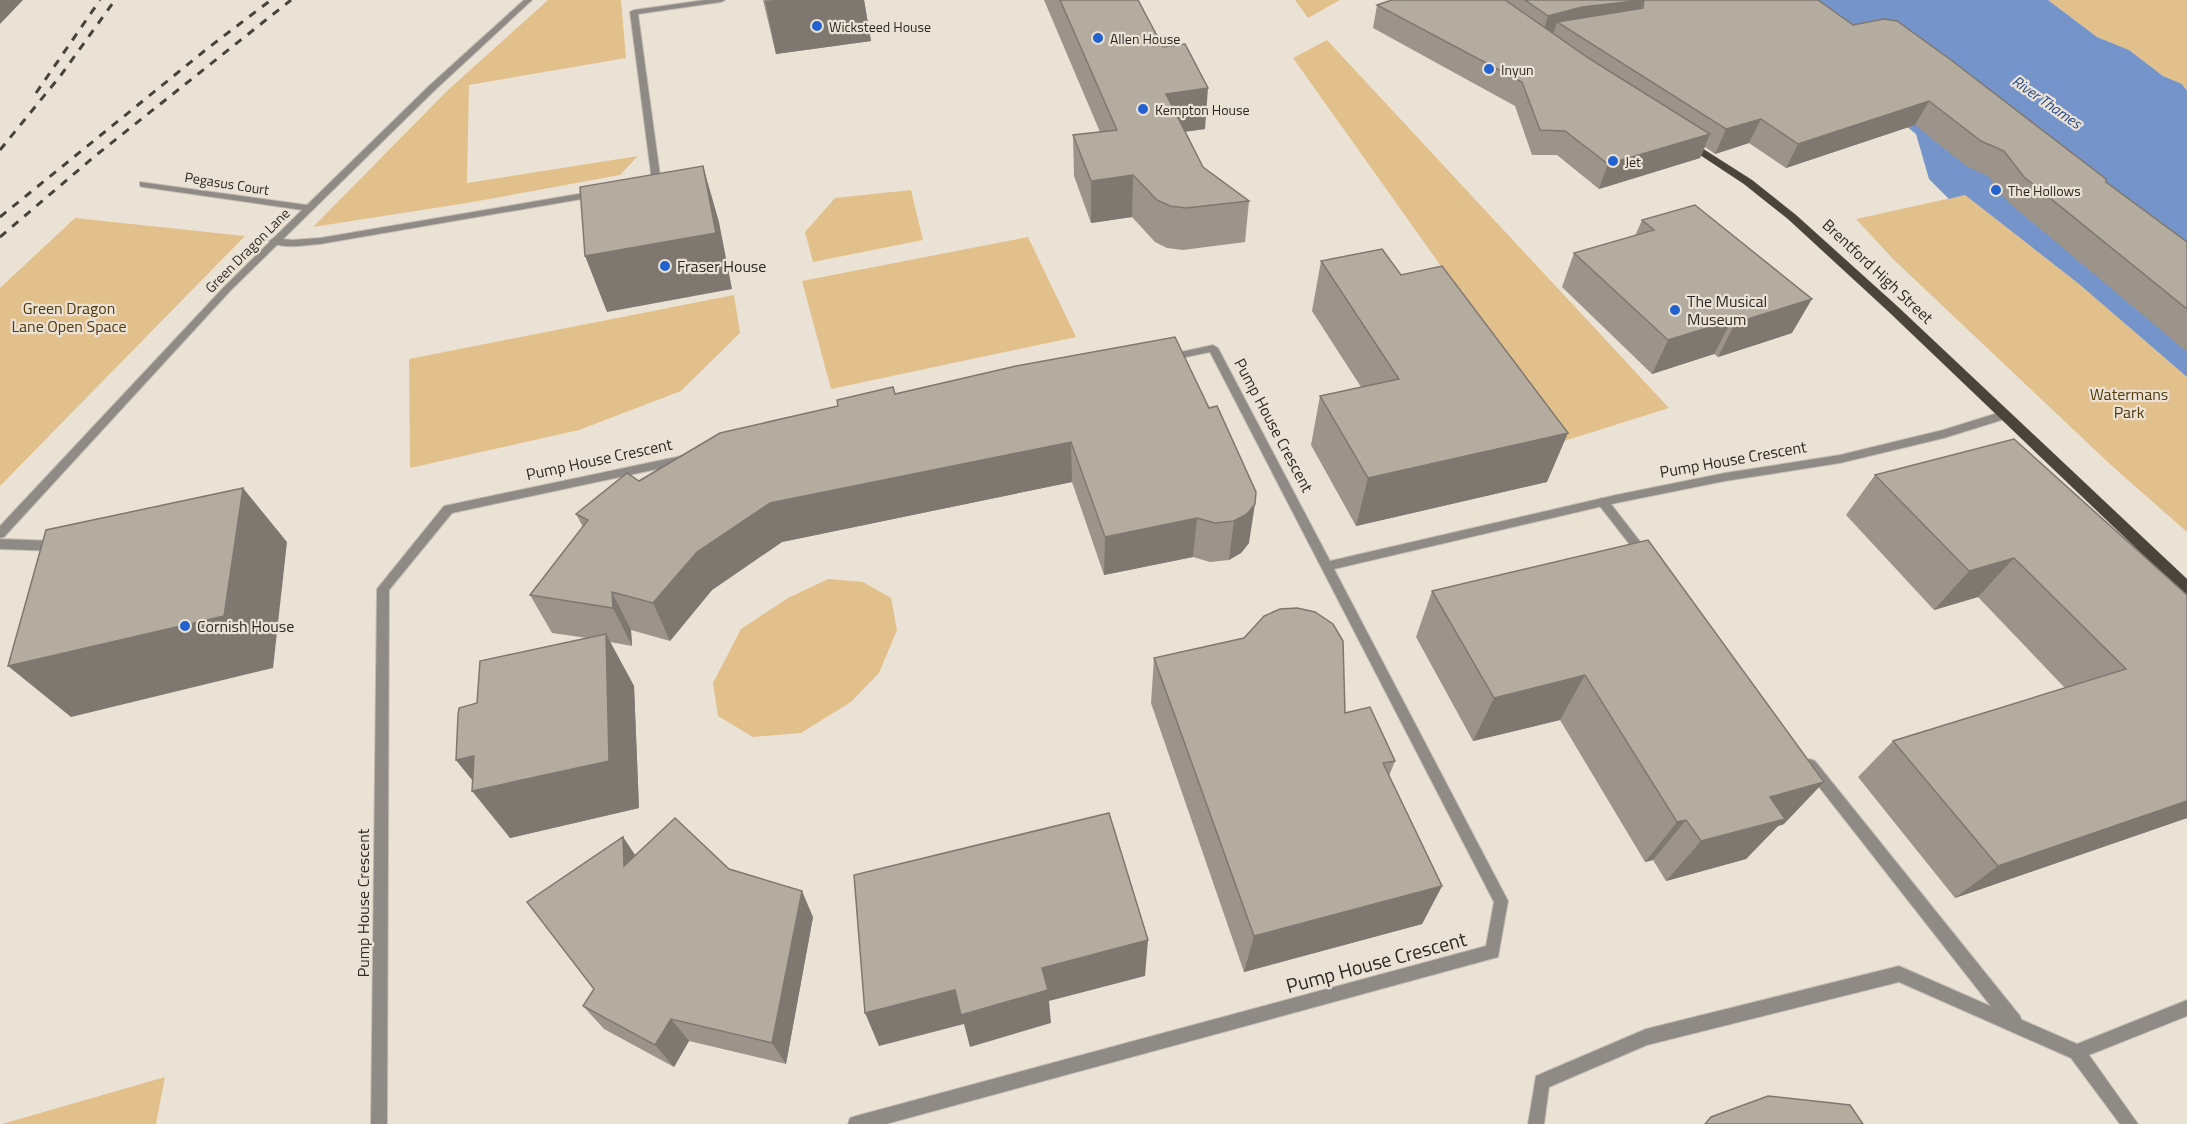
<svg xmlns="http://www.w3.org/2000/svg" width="2187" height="1124" font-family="'Titillium Web',sans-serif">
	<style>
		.green { fill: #e2c08c }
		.water { fill: #7494ca }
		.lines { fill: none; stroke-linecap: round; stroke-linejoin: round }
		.lane-casing { stroke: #c5bdb2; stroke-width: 2 }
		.street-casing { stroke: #c5bdb2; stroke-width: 2 }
		.primary-casing { stroke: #c5bdb2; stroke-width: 1 }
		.lane { fill: #8e8b86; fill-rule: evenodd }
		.street { fill: #8e8b86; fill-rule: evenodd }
		.primary { fill: #4a443b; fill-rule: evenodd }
		.rail { stroke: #46423c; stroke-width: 3; stroke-dasharray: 8 8; stroke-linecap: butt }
		.wall { fill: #9c948a }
		.shaded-wall { fill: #7f7870 }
		.building { fill: #b5aca0; stroke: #7f7870; stroke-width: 1.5 }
		.poi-dot { fill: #2262ce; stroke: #ebe2d6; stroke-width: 2 }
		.labels { text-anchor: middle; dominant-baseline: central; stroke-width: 4.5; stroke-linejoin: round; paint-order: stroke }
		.far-poi-label { font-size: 14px; fill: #2c2924; stroke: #ebe2d6; text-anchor: start }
		.far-street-label { font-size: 14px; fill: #2c2924; stroke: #ebe2d6 }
		.far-water-label { font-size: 15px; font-style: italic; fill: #244a8c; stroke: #ebe2d6 }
		.poi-label { font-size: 16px; fill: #2c2924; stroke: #ebe2d6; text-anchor: start }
		.street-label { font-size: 16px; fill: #2c2924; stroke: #ebe2d6 }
		.park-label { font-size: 16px; fill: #543a0a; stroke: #ebe2d6 }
		.near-street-label { font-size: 20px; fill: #2c2924; stroke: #ebe2d6 }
	</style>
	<rect width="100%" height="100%" fill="#ebe2d6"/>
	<!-- green -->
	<path class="green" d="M548,0H621L626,58L469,85L467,183L638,156L620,175L467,203L313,227L448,90Z
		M1295,0H1340L1308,18Z
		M2048,0H2187V91L2182,84L2163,76L2129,50L2097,37Z
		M1327,40L1669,408L1561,442L1448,276L1293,58Z
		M911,190L923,240L813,262L805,232L835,198Z
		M1965,195L2079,284L2187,377V532L2112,466L1893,259L1856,219Z
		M75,218L245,236L0,486V288Z
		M1028,237L1076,337L831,389L802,281Z
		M734,295L740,333L681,391L579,430L410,468L409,359Z
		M828,579L863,582L891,598L897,630L879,673L851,702L801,733L753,737L718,716L713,683L741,629L788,598Z
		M165,1077L156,1124H2Z"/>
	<!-- water -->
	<path class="water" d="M1751,0H2048L2097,37L2129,50L2163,76L2182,84L2187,91V377L2079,284L1965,195L1949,199L1929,179L1916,134Z"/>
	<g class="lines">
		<!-- lane casing -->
		<g class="lane-casing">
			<path id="lane" d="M705,0H725L721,2L638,14L661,183L657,186H648V182L652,181L630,12L634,10Z
				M596,191L601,194L599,196L320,244C305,245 282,250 269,241L274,238L292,240L320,238Z
				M2004,411L2009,415L2008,418L1944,438L1840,463L1725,481L1719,477L1725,473L1840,455L1943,430Z
				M1603,498L1607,499L1649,553L1651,556L1649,559H1641L1599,505L1597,502L1599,499Z
				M0,539L56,541L62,546L56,551L0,549Z
				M1810,759L1815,761L2020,1016L2022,1022L2020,1028L2014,1030L2008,1028L1805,769L1803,765L1805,761Z"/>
		</g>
		<!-- street casing -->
		<g class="street-casing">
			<path id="street" d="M524,0H532L436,89L230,291L4,537L0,538V526L224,287L302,210L143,187L140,186V182L307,205L430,85Z
				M1213,345L1218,348L1330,561L1616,495L1725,473L1731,477L1725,481L1616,503L1334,569L1508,901L1498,957L886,1124H848L850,1118L856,1116L1486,946L1494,902L1210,352L1167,361L1162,358L1167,355Z
				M686,455L692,459L690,462L452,513L389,590L387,1124H371L377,589L444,506Z
				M1899,966L2077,1044L2187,1000V1016L2089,1055L2138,1124H2120L2071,1058L1899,982L1647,1045L1549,1087L1544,1124H1528L1536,1076L1646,1029Z"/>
		</g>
		<!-- primary casing -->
		<g class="primary-casing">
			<path id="primary" d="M1686,138L1752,180L1796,215L1897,306L2187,579V594L2182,592L1889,312L1788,219L1744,184L1682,143V139Z"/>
		</g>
		<!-- lane -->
		<use href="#lane" class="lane"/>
		<!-- street -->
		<use href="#street" class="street"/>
		<!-- primary -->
		<use href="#primary" class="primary"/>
		<!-- rail -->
		<path class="rail" d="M36,93L100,0
			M0,150L61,75L115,0
			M0,217L208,48L271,0
			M0,237L95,156L291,0"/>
	</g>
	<!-- wall -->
	<path class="wall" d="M763,0H864L871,41L776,54Z
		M1044,0H1138L1205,129L1185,132L1203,167L1249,201L1245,242L1183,250L1167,248L1155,242L1132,217L1091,223L1074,176L1073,135L1100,132Z
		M1392,0H1818L1853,25L2106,182L2187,242V352L2008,202L1988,176L1966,166L1915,125L1786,168L1749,143L1715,154L1705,147L1700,158L1599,189L1557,155H1532L1515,106L1373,28L1377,5Z
		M1642,220L1792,333L1718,357L1714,354L1652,374L1562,287L1574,253L1635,236Z
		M1321,261L1547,482L1356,526L1311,445L1320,396L1361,387L1312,311Z
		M1175,337L1249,543L1241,553L1229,560L1210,562L1193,557L1104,575L1072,482L782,542L712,590L670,641L631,630L632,646L610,642L634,686L639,808L510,838L472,780L456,760L477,703L587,638L552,633L530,595L583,527L576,514L639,481L895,394Z
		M1875,475L2187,595V818L1955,898L1858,777L1893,741L2065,688L1978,597L1934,610L1846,515Z
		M1648,540L1784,824L1778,826L1746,859L1666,881L1653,860L1645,862L1560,720L1473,741L1416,637L1432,591Z
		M1154,658L1345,713L1395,761L1389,776L1442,886L1422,924L1244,972L1151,703Z
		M623,837L635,855L729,869L813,917L786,1064L689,1041L674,1067L604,1029L583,1006L594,989Z"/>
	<!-- shaded-wall -->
	<path class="shaded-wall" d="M0,0H23L0,24Z
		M774,0H864L871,41L776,54L765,1Z
		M1644,0L1636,23L1557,22L1552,37L1541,39L1548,16L1582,7Z
		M1208,88L1205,129L1164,134L1166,94Z
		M1929,101L1915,125L1786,168L1798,144Z
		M1761,119L1749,143L1715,154L1726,129Z
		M1710,134L1700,158L1599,189L1608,164Z
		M703,166L719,222L732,289L607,312L585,256Z
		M1133,175L1132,217L1091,223V181Z
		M1812,299L1792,333L1718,357L1735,323Z
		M1732,320L1714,354L1652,374L1668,340Z
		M1568,433L1547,482L1356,526L1368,478Z
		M1071,442L1072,482L782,542L712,590L670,641L653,603L697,552L770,503Z
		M243,488L287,542L273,668L71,717L8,666Z
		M1255,504L1249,543L1241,553L1229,560L1234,521Z
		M1197,518L1193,557L1104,575L1105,537Z
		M2014,558L1978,597L1934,610L1969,571Z
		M612,592L631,630L632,646L613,608Z
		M606,634L634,686L639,808L510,838L472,791L480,789L456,760L474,756Z
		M1585,675L1560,720L1473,741L1494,698Z
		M1824,782L1784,824L1778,826L1746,859L1666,881L1701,841L1770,797Z
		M2187,801V818L1955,898L1998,866Z
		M1686,820L1653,860L1645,862L1677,822Z
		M623,837L641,864L624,866Z
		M1442,886L1422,924L1244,972L1254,936Z
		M802,891L813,917L786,1064L772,1043Z
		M1148,940L1145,976L1049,1001L1051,1023L970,1047L964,1024L879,1046L865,1013Z
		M671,1019L689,1041L674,1067L655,1045Z"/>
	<!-- building -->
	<path class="building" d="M1060,0H1138L1163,47L1185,44L1208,88L1166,94L1203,167L1249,201L1186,208L1170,206L1157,200L1133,175L1091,181L1073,135L1117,130Z
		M1392,0H1505L1590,59L1710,134L1608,164L1565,131L1540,130L1522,82L1377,5Z
		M1525,0H1818L1853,25L1884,19L1897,21L1951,60L2106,179V182L2187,242V309L2024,177L2004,151L1981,141L1929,101L1798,144L1761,119L1726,129L1557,22L1643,8L1644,0L1582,7L1548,16Z
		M703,166L716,233L585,256L580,187Z
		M1695,205L1812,299L1735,323L1732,320L1668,340L1574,253L1654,230L1642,220Z
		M1382,249L1401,275L1442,266L1568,433L1368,478L1320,396L1399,379L1321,261Z
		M1175,337L1209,408L1217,406L1256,492L1255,504L1247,514L1234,521L1215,523L1197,518L1105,537L1071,442L770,503L697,552L653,603L612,592L613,608L530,595L588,520L576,514L627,473L639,481L720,433L838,406L837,400L893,387L895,394L1016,366Z
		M2014,439L2187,595V801L1998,866L1893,741L2126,669L2014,558L1969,571L1875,475Z
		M243,488L224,616L8,666L46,530Z
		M1648,540L1824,782L1770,797L1785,819L1701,841L1686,820L1677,822L1585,675L1494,698L1432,591Z
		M1297,608L1315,612L1333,624L1343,641L1345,713L1370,707L1395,761L1383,763L1442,886L1254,936L1154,658L1244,638L1264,616L1280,609Z
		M606,634L609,761L472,791L474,756L456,760L458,715L459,708L477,703L480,661Z
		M1109,813L1148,940L1042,968L1048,990L961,1015L955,990L865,1013L854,875Z
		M675,818L729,869L802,891L772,1043L671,1019L655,1045L583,1006L594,989L527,902L623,837L624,866Z
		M1768,1096L1850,1105L1863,1124H1705L1711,1117Z"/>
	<!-- markers -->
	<g class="poi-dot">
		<circle cx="817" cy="26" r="6"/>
		<circle cx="1098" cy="38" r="6"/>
		<circle cx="1489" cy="69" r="6"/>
		<circle cx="1143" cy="109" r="6"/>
		<circle cx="1613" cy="161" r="6"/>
		<circle cx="1996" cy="190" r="6"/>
		<circle cx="665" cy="266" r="6"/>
		<circle cx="1675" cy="310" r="6"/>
		<circle cx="185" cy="626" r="6"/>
	</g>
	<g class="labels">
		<!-- far-poi labels -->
		<g class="far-poi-label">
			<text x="829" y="26">Wicksteed House</text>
			<text x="1110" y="38">Allen House</text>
			<text x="1501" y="69">Inyun</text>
			<text x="1155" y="109">Kempton House</text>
			<text x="1625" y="161">Jet</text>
			<text x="2008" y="190">The Hollows</text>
		</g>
		<!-- far-street labels -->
		<g class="far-street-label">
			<text transform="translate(227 183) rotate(9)">Pegasus Court</text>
			<text transform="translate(247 250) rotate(-45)">Green Dragon Lane</text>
		</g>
		<!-- far-water labels -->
		<g class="far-water-label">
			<text transform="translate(2047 102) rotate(35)">River Thames</text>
		</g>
		<!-- poi labels -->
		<g class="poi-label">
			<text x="677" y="266">Fraser House</text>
			<text x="1687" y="301">The Musical<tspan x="1687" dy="18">Museum</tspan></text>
			<text x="197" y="626">Cornish House</text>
		</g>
		<!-- street labels -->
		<g class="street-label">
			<text transform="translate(1878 271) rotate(43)">Brentford High Street</text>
			<text transform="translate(1274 425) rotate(62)">Pump House Crescent</text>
			<text transform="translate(599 459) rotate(-12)">Pump House Crescent</text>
			<text transform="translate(1733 459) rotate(-10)">Pump House Crescent</text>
			<text transform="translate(363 903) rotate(-90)">Pump House Crescent</text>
		</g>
		<!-- park labels -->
		<g class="park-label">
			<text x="69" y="308">Green Dragon<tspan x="69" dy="18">Lane Open Space</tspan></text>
			<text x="2129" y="394">Watermans<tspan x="2129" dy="18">Park</tspan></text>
		</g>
		<!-- near-street labels -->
		<g class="near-street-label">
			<text transform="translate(1376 962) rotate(-15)">Pump House Crescent</text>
		</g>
	</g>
</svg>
